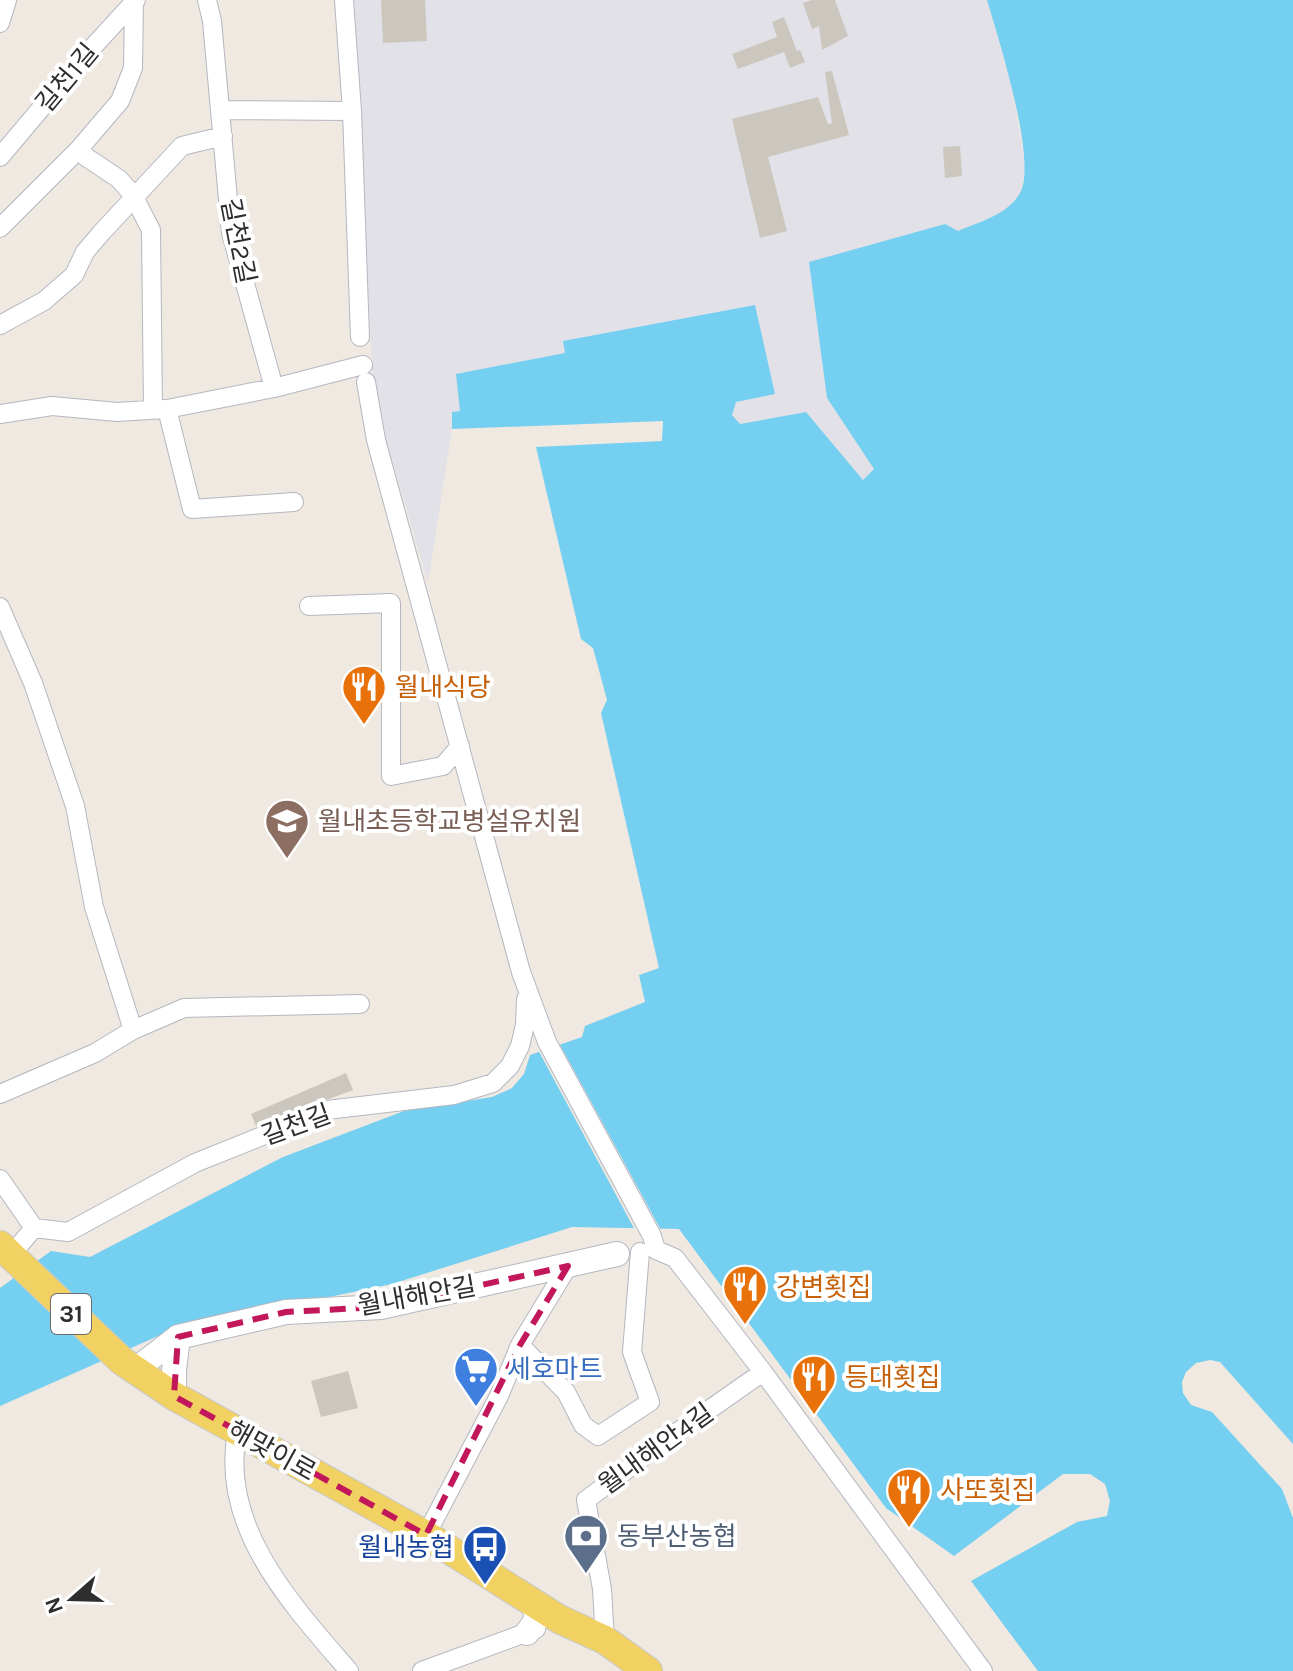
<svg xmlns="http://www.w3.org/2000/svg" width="1293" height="1671" font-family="Karla,'Noto Sans KR',sans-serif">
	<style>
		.industrial { fill: #e3e1e8 }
		.water { fill: #75cff0 }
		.pier { fill: #efe9e1 }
		.building { fill: #cbc7bf }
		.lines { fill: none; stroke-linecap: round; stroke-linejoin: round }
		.street-casing { stroke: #b4b7c1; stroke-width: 20 }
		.secondary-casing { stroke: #b4b7c1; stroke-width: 26 }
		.primary-casing { stroke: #c9c9c9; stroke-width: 30 }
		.street { stroke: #fff; stroke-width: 18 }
		.secondary { stroke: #fff; stroke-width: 24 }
		.primary { stroke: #f2d163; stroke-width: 28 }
		.marked { fill: none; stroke: #c2185b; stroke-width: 6; stroke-dasharray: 16 10; stroke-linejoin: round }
		.labels { text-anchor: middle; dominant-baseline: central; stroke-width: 8; stroke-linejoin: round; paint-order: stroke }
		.shield { fill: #fff; stroke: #6d6d6d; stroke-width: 2 }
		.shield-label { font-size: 24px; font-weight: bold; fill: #2e2e2e }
		.street-label { font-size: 26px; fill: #2e2e2e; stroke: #fff }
		.food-label { font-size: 26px; fill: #c56008; stroke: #fff; text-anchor: start }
		.education-label { font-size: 26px; fill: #785e54; stroke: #fff; text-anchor: start }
		.shop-label { font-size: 26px; fill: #366cbe; stroke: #fff; text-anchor: start }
		.service-label { font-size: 26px; fill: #4e5e75; stroke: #fff; text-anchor: start }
		.transit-label { font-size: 26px; fill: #164399; stroke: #fff; text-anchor: end }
	</style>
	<rect width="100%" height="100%" fill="#efe9e1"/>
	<!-- industrial -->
	<path class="industrial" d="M351,0H987L1009,75L1026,167L1021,191L1004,212L958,231L827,398L875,469L863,480L806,412L740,424L731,415L736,402L564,341L566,353L460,411L452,412V429L428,583L374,398Z"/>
	<!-- water -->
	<path class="water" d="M987,0H1293V1444L1220,1362L1210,1360L1196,1363L1186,1372L1182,1382L1183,1393L1191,1405L1212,1412L1282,1489L1293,1518V1671H1038L971,1581L1077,1522L1107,1516L1110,1501L1105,1484L1090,1474H1063L954,1556L886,1508L679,1229L572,1227L392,1284L174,1329L0,1406V1288L51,1251L90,1257L283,1157L404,1111L492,1097L512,1088L524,1074L530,1055L582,1037L585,1026L645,1002L639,975L659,968L601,713L607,700L593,648L581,639L536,447L662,441L663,421L452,429V412L460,411L456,374L565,353L563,341L755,305L775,394L736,402L732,415L740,424L806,412L863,480L874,469L827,398L809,262L945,224L958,231C981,221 1006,216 1020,193C1038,162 998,37 987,0Z"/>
	<!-- pier -->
	<path class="pier" d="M558,1041L662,1232H636L537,1048Z"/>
	<!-- building -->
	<path class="building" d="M381,0H425L427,41L383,43Z
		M812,0H835L848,36L822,50L819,26L812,29L803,3Z
		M784,17L797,51L800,50L805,62L790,68L784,52L738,69L732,54L777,37L772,22Z
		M832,71L849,135L768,157L787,231L760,238L732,119L818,97L828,124L832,123L825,72Z
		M960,146L962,176L945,178L943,147Z
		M346,1073L353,1090L256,1126L251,1114Z
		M348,1371L358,1408L321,1417L311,1381Z"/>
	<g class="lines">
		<!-- street casing -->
		<g class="street-casing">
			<path id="street" d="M207,0L212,21L231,233L274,388L363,365
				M344,0L352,111L360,337
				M0,23L7,0
				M221,110L352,111
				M79,149L86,157L119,179L133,195L151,230L153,410
				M0,157L91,49L136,0
				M0,228L79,149L120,101L133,68L134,1
				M0,325L44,301L74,275L85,252L102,232L182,146L223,136
				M366,382L376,440L521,972L547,1042L652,1236L656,1250L675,1258L763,1372L983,1671
				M274,388L167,409L192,509L294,502
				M0,414L52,406L117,412L164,409
				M309,606L391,603V776L443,766L460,746
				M0,607L33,683L75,806L94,907L133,1030
				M0,1094L95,1053L133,1030L184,1008L360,1004
				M0,1179L34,1228
				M11,1255L34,1228L68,1232L195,1163L327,1110L454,1095L493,1083L510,1066L520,1046L525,1025L526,999
				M520,1345L566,1392L583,1425L598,1436L650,1402L632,1352L640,1252
				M237,1433C219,1527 292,1605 349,1671
				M426,1535L499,1396L520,1345L568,1266
				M605,1640L602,1589L586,1500L673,1435L763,1372
				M422,1671L536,1629"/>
		</g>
		<!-- secondary casing -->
		<g class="secondary-casing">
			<path id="secondary" d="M135,1370L178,1337
				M174,1396V1370L178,1337L286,1312L381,1307L617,1254
				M527,1633L537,1619L533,1601"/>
		</g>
		<!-- primary casing -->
		<g class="primary-casing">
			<path id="primary" d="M0,1245L122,1361L174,1396L426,1535L559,1619L605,1640L648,1671"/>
		</g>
		<!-- street -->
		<use href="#street" class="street"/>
		<!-- secondary -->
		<use href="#secondary" class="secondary"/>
		<!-- primary -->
		<use href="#primary" class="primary"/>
	</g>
	<!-- marked area -->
	<path class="marked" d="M568,1266L520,1345L426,1535L174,1396L178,1337L286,1312L381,1307Z"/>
	<!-- icons -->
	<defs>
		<g id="restaurant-pin" transform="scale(2.3)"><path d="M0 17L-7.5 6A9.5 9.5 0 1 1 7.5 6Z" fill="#e8710a" stroke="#fff"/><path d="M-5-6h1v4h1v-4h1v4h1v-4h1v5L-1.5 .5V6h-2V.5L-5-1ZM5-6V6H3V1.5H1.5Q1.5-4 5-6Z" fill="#fff"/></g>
		<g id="school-pin" transform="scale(2.3)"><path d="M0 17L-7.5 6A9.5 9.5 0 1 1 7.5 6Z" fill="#8d6e63" stroke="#fff"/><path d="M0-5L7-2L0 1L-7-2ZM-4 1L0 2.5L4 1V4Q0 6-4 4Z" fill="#fff"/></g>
		<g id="supermarket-pin" transform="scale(2.3)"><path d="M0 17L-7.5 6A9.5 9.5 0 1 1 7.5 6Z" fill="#3f7fe0" stroke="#fff"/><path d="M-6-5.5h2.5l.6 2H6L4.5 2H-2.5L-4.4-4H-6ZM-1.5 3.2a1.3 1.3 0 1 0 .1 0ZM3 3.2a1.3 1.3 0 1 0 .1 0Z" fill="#fff"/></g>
		<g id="bank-pin" transform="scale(2.3)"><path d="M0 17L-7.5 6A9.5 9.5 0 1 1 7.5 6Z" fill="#5c6f8a" stroke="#fff"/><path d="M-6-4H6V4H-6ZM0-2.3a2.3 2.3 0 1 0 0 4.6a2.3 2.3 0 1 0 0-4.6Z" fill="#fff"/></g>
		<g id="bus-pin" transform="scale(2.3)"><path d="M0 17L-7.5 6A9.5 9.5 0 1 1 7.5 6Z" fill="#1a4fb4" stroke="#fff"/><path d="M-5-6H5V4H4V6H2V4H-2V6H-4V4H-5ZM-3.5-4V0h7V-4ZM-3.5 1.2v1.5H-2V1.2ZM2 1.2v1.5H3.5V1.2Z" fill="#fff"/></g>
	</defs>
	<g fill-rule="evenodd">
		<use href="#restaurant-pin" x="364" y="687"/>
		<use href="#school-pin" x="287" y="821"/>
		<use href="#restaurant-pin" x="745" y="1287"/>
		<use href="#supermarket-pin" x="476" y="1369"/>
		<use href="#restaurant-pin" x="814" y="1377"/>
		<use href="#restaurant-pin" x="909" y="1490"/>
		<use href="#bank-pin" x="586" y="1536"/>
		<use href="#bus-pin" x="485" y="1547"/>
	</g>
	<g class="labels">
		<!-- shield labels -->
		<rect class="shield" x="51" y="1294" width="40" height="40" rx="6"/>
		<g class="shield-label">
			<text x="71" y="1314">31</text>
		</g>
		<!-- street labels -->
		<g class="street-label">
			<text transform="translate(67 78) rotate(-50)">길천1길</text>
			<text transform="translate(238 241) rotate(79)">길천2길</text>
			<text transform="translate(296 1125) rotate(-20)">길천길</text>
			<text transform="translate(417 1296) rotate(-10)">월내해안길</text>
			<text transform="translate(656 1449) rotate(-36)">월내해안4길</text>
			<text transform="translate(272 1451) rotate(29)">해맞이로</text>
		</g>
		<!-- food labels -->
		<g class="food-label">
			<text x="395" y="687">월내식당</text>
			<text x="776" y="1287">강변횟집</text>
			<text x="845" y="1377">등대횟집</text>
			<text x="940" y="1490">사또횟집</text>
		</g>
		<!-- education labels -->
		<g class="education-label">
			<text x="318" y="821">월내초등학교병설유치원</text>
		</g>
		<!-- shop labels -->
		<g class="shop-label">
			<text x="507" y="1369">세호마트</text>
		</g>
		<!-- service labels -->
		<g class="service-label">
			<text x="617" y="1536">동부산농협</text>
		</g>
		<!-- transit labels -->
		<g class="transit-label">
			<text x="454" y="1547">월내농협</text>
		</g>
	</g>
	<!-- north arrow -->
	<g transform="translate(72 1599) rotate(250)" stroke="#ffffff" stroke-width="6" paint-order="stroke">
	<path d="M0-6L14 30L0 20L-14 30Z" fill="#2e2e2e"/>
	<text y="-12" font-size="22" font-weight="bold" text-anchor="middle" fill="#2e2e2e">N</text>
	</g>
</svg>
